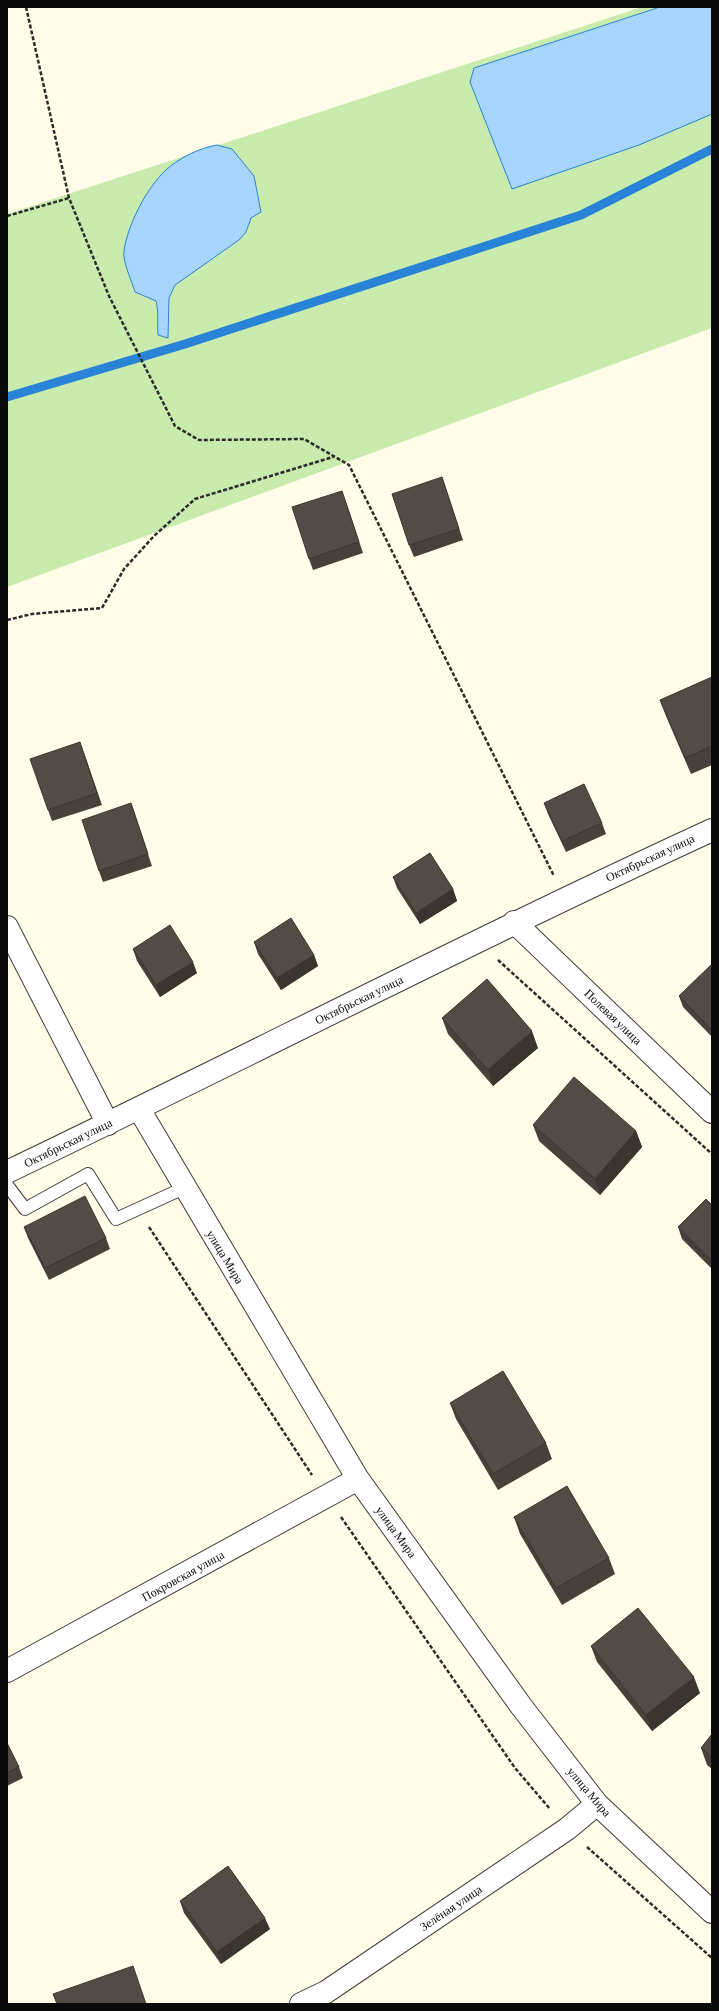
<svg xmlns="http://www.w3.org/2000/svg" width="719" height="2011" font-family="'Crimson Pro',serif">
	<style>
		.green { fill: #c9ebae }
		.water { fill: #a7d5fb; stroke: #2983d7 }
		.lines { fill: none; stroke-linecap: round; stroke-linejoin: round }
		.stream { stroke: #2983d7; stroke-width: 9 }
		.service-casing { stroke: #3d3d3d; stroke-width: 14 }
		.minor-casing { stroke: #3d3d3d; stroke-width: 24 }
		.path { stroke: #2c2c2c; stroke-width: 2.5; stroke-dasharray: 4 2; stroke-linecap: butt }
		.service { stroke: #fff; stroke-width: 12 }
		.minor { stroke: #fff; stroke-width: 22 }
		.wall { fill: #47413c }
		.shaded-wall { fill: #3a3531 }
		.building { fill: #534c46; stroke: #3a3531 }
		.labels { text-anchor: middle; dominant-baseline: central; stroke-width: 4; stroke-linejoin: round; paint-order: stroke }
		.street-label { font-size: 12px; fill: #0a0a0a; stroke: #fff }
	</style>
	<rect width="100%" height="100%" fill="#fffce7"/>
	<!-- green -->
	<path class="green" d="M642,7H712V328L7,587V214Z"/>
	<!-- water -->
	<path class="water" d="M660,7H712V114L639,145L512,189L470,82L474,68Z
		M217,145L232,149L254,176L261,212L251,218L246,232L239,240L175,285L169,298L168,338L158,335C157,323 159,313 156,301L135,292C132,282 122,260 124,251C127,226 147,187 166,170C179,158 199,148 217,145Z"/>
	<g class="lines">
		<!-- stream -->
		<path class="stream" d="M7,397L185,344L581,215L712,149"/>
		<!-- service casing -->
		<g class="service-casing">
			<path id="service" d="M7,1185L25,1209L88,1174L116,1219L184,1188"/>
		</g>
		<!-- minor casing -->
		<g class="minor-casing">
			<path id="minor" d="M514,922L712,1112
				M7,927L108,1124
				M139,1109L358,1479L521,1706L597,1804L712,1912
				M7,1172C243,1059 475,939 712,830
				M7,1671L358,1479
				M301,2004L326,1992L567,1829L597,1804"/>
		</g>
		<!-- path -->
		<path class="path" d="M26,7L69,198L109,296L175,426L199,440L304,439L349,465L554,876
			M7,216L69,198
			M7,620L32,614L102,608L124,569L154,536L195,499L333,457
			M498,960L712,1154
			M149,1227L312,1475
			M341,1517L515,1768L550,1809
			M587,1847L712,1958"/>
		<!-- service -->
		<use href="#service" class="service"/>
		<!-- minor -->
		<use href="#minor" class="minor"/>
	</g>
	<!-- wall -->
	<path class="wall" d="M442,477L463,540L414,557L409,545Z
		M346,502L363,553L313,570L309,559Z
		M712,677V765L691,774L666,716L660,700Z
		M84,753L102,805L52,821L48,810Z
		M131,803L152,866L103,882L99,871Z
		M544,803L602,823L606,834L566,852L548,814Z
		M393,877L453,889L457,901L420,924L397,888Z
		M254,942L314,955L318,966L281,990L258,954Z
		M133,949L197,973L160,997L137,961Z
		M712,964V1037L683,1007L679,996Z
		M442,1018L538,1048L493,1086L448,1034Z
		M533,1125L636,1131L642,1147L600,1195L539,1141Z
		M712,1205V1269L682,1239L678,1227Z
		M24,1227L106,1238L110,1249L49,1280L28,1238Z
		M450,1403L546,1443L552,1459L498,1490L456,1419Z
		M514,1517L609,1558L615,1574L562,1605L520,1534Z
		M591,1646L700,1693L652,1731L597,1662Z
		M712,1734V1769L707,1765L701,1748Z
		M7,1743L19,1767L23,1778L7,1786Z
		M180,1901L270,1929L221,1964L184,1913Z"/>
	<!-- shaded-wall -->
	<path class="shaded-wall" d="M453,889L457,901L420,924L416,913Z
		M314,955L318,966L281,990L277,978Z
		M193,962L197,973L160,997L156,985Z
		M532,1031L538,1048L493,1086L488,1070Z
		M636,1131L642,1147L600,1195L595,1179Z
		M694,1677L700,1693L652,1731L646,1715Z
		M265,1918L270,1929L221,1964L217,1952Z"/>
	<!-- building -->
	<path class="building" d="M442,477L459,529L409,545L392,494Z
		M342,491L359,542L309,559L292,507Z
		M712,677V746L685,758L660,700Z
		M80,742L97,793L48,810L30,759Z
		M584,784L602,823L562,841L544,803Z
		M131,803L148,854L99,871L82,820Z
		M430,853L453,889L416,913L393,877Z
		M291,918L314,955L277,978L254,942Z
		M170,925L193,962L156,985L133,949Z
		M712,964V1030L679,996Z
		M487,979L532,1031L488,1070L442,1018Z
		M574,1077L636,1131L595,1179L533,1125Z
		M85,1196L106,1238L45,1268L24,1227Z
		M706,1199L712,1205V1261L678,1227Z
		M503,1371L546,1443L493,1474L450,1403Z
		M567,1486L609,1558L556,1588L514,1517Z
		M638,1608L694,1677L646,1715L591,1646Z
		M712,1734V1757L701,1748Z
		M7,1743L19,1767L7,1773Z
		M228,1866L265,1918L217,1952L180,1901Z
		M133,1966L146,2004H57L53,1994Z"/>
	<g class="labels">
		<!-- street labels -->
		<g class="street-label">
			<text transform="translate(650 858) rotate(-25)">Октябрьская улица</text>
			<text transform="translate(359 1000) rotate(-26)">Октябрьская улица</text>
			<text transform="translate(613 1017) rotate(44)">Полевая улица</text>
			<text transform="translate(68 1143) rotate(-26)">Октябрьская улица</text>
			<text transform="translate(225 1257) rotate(59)">улица Мира</text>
			<text transform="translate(396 1532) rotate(54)">улица Мира</text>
			<text transform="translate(183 1576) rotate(-29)">Покровская улица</text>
			<text transform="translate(589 1792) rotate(50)">улица Мира</text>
			<text transform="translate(451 1908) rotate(-34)">Зелёная улица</text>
		</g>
	</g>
	<!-- border -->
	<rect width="719" height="2011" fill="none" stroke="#0a0a0a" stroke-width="16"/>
</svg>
